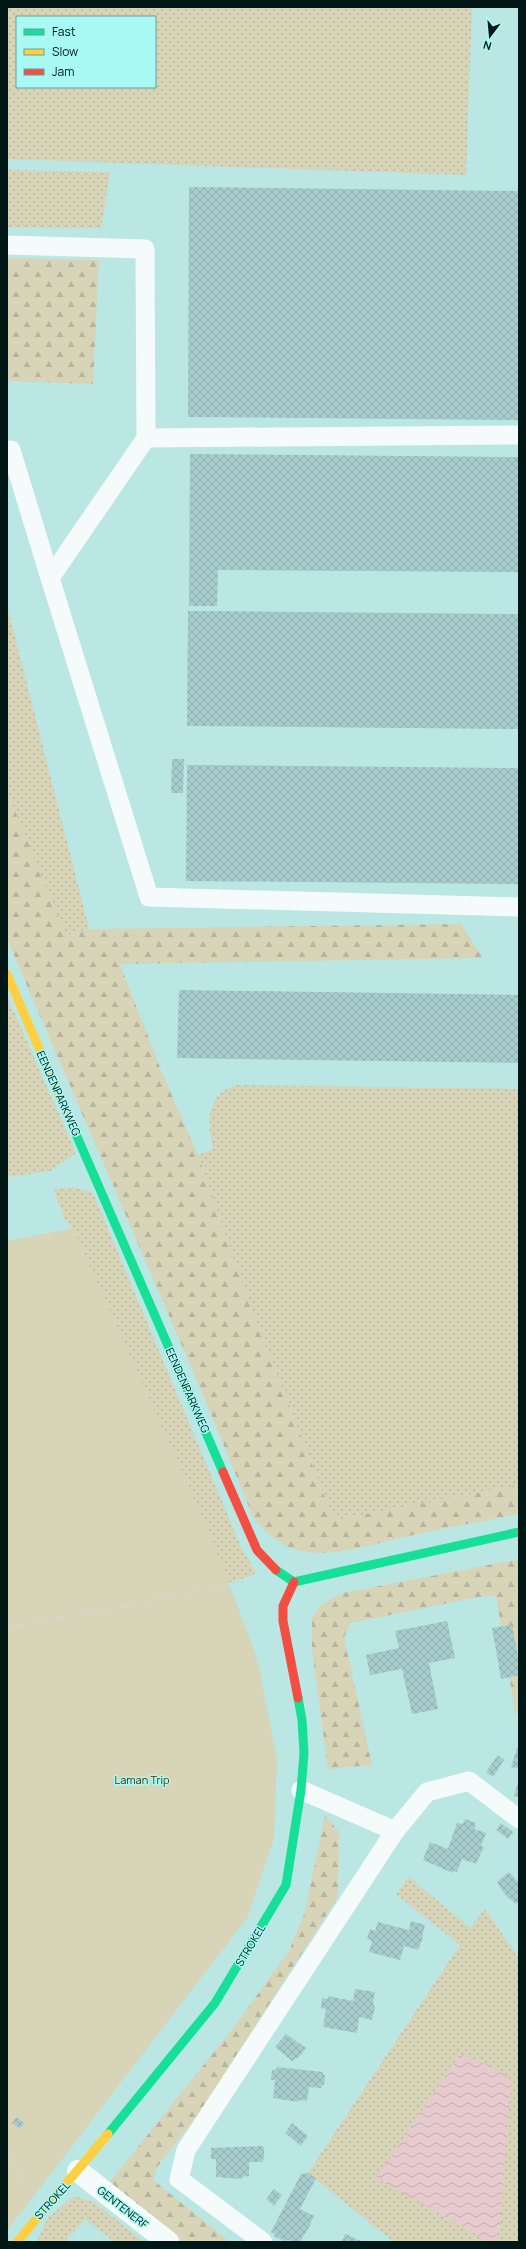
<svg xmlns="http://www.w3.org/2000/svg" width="526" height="2249" font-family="Manrope,sans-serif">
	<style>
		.grass { fill: url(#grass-dots); fill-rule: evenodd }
		.forest { fill: url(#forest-firs) }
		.green { fill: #d7d4b7 }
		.water { fill: url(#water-waves) }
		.building { fill: url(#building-cross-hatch) }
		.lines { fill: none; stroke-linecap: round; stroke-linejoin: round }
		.path { stroke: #cbd9d8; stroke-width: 2.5; stroke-dasharray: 2 3; stroke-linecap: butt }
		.lane { stroke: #f5fbfb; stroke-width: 19 }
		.street { stroke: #f5fbfb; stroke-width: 22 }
		.fast { stroke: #16e098; stroke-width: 9 }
		.slow { stroke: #ffcf43; stroke-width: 9 }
		.jam { stroke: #f24e42; stroke-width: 9 }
		.labels { text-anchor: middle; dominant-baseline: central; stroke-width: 3; stroke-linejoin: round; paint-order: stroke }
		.street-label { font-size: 11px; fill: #001716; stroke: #a8f9f3 }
		.park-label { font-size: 11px; fill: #4c2e02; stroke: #a8f9f3 }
	</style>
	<defs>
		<pattern id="grass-dots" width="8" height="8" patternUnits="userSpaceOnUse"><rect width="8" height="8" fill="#d7d4b7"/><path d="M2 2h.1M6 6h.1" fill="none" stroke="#b7b59d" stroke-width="1.8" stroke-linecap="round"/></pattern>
		<pattern id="forest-firs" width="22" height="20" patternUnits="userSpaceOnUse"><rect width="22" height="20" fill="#d7d4b7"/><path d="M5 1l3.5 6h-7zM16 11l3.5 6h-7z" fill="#b7b59d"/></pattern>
		<pattern id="water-waves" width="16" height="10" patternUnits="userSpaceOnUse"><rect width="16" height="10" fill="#e6cace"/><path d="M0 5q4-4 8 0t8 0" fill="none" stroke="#c4adb0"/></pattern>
		<pattern id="building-cross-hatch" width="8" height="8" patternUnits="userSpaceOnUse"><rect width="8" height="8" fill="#a7ccce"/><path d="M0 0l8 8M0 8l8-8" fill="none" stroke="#8eaeb0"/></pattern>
	</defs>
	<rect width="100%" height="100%" fill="#bae7e4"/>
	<!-- grass -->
	<path class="grass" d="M7,7H472L466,175L7,159ZM17,17H155V87H17Z
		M7,170L110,172L101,228L7,227Z
		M7,605L89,929L65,935L7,791Z
		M7,996L76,1153L50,1171L7,1177Z
		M235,1085L519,1089V1485L340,1519L331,1513L251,1307L198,1155L213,1149C208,1123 205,1097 235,1085Z
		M73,1187L93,1193L241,1547L256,1572L251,1576L228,1583L212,1539L73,1228L64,1218L54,1189Z
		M409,1877L470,1928L485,1909L519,1958V2242H496L500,2229L377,2178L490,2242H394L308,2173L460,1945L396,1894Z
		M74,2196L94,2202L144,2242H115L85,2219L65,2242H39L37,2240L48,2218Z"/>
	<!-- forest -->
	<path class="forest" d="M7,258L99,260L93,384L7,381Z
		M7,791L66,935L89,929L461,924L483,958L120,964L163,1075L198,1155L251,1307L331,1513L340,1519L519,1485V1514C479,1522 439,1529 400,1538C370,1545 337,1556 307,1552C285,1550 268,1535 254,1519L201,1390L7,939Z
		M519,1559V1715L515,1712L496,1595L473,1598L351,1623L344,1637L372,1765L328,1769L312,1649V1617L323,1603L343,1593Z
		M325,1815L339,1832L338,1897L199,2113L157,2167L153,2180L230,2242H185L109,2183L234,2027L289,1951L305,1912Z"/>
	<!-- green -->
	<path class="green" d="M73,1228L212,1539L257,1658L277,1759L274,1839L247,1918L7,2231V1241Z"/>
	<!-- water -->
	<path class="water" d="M460,2054L488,2065L511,2079L500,2229L496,2242H490L376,2178Z"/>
	<!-- building -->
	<path class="building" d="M189,187L519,191V420L188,417Z
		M190,454L519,457V572L218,570L217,606H189Z
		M188,611L519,614V729L187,726Z
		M172,759H184L183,793H171Z
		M187,765L519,768V884L186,881Z
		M179,990L519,995V1063L177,1058Z
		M447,1621L455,1658L429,1663L438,1709L412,1714L402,1669L370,1675L366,1655L399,1648L395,1631Z
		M512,1625L519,1662V1675L501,1679L492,1628Z
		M517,1748H519V1769L511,1767Z
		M498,1755L504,1760L493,1777L486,1772Z
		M519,1779V1797L514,1796Z
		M465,1819L476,1823L474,1829L486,1833L481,1846L484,1847L476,1864L462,1859L457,1872L454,1871L453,1873L423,1860L430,1842L448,1849L457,1823L463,1824Z
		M501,1823L513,1832L508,1839L496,1830Z
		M509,1872L518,1882L519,1880V1901L516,1904L506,1896L497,1882Z
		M411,1921L425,1925L422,1937L423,1938L418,1950L404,1946L400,1960L369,1952L372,1941L367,1939L370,1929L375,1931L378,1922L409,1930Z
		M355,1989L375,1992L373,2004L375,2007L372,2020L359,2017L357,2033L323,2027L326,2009L321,2008L322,1998L328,1999V1996L353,2001Z
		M286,2034L306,2048L299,2057L292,2061L275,2047Z
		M277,2067L323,2072V2075H325L324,2085H322L321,2088L309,2087L307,2101L298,2100V2102L273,2098L275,2080H271L272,2070H276Z
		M17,2117L24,2123L20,2129L12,2123Z
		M292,2123L308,2136L301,2146L285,2133Z
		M262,2146L264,2148V2158L262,2162H249V2176L242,2177V2179L216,2177V2159H211V2148Z
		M307,2173L316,2178L300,2209L314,2216L310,2224H311L300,2242L287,2240L286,2242L274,2236L275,2234L271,2232L301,2174Z
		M274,2189L282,2195L274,2206L266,2199Z
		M345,2234L361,2241L366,2242H342Z"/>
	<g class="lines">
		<!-- path -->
		<path class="path" d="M7,1629L246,1581
			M7,2154L11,2157L26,2188"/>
		<!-- lane -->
		<path class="lane" d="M7,245L145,249L146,438L50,578L149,897L519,907
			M146,438L519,435
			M7,451L11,450L50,578
			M301,1790L395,1831
			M263,2242L179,2179L186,2150L395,1831L427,1792L469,1781L519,1819"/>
		<!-- street -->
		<path class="street" d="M78,2171L168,2242"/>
		<!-- fast -->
		<path class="fast" d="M72,1125L223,1472
			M276,1570L294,1582L519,1532
			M108,2134L215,2003L286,1885L301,1790L304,1753L302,1720L298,1698"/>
		<!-- slow -->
		<path class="slow" d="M7,974L72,1125
			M17,2242L108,2134"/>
		<!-- jam -->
		<path class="jam" d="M223,1472L257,1550L276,1570
			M294,1582L283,1606V1621L298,1698"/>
	</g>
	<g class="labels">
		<!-- street labels -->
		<g class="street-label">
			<text transform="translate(59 1093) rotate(66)">EENDENPARKWEG</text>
			<text transform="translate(188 1390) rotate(66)">EENDENPARKWEG</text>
			<text transform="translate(250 1945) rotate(-59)">STROKEL</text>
			<text transform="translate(52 2200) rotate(-48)">STROKEL</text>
			<text transform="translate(123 2207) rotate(38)">GENTENERF</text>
		</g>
		<!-- park labels -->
		<g class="park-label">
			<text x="142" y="1779">Laman Trip</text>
		</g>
	</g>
	<!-- border -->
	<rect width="526" height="2249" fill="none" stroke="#001716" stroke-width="16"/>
	<!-- legend -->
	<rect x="16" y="16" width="140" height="72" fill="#a8f9f3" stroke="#659f9b"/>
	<rect x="24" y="29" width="20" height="6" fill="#16e098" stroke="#659f9b"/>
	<text x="52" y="36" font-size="12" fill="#001716">Fast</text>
	<rect x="24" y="49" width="20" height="6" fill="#ffcf43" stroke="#659f9b"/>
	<text x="52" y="56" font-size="12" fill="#001716">Slow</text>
	<rect x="24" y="69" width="20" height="6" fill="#f24e42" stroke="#659f9b"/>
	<text x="52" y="76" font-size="12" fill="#001716">Jam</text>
	<!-- north arrow -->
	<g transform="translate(490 36) rotate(196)" stroke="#a8f9f3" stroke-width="3" paint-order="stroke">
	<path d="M0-3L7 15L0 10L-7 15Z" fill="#001716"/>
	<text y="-6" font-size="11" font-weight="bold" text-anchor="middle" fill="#001716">N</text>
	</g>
</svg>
